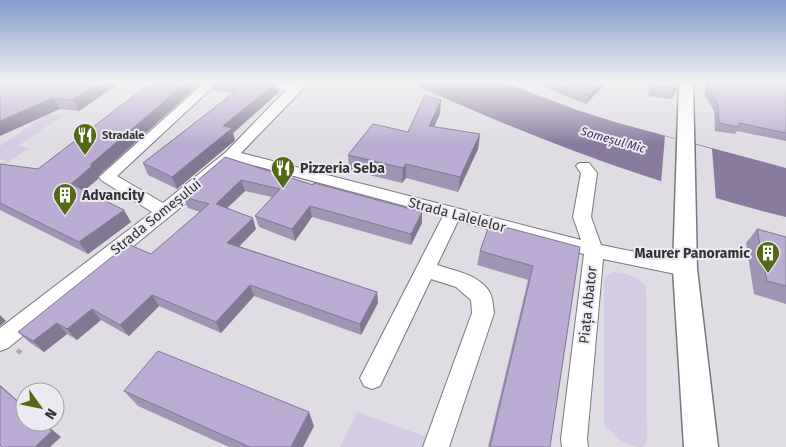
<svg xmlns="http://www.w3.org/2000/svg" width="786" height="447" font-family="'Fira Sans',sans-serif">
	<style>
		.green { fill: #d4cbe5 }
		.water { fill: #897b9f }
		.pier { fill: #dfdde3 }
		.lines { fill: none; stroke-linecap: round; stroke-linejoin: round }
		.minor-casing { stroke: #79777c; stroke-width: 2 }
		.major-casing { stroke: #79777c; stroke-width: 3 }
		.path { stroke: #aaa8ad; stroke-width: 4.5; stroke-dasharray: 5 5; stroke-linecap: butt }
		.minor { fill: #fff; fill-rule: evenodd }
		.major { fill: #fff; fill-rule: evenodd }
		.wall { fill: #a094b5 }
		.shaded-wall { fill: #827893 }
		.building { fill: #baacd2; stroke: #827893 }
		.labels { text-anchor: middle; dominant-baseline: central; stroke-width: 4; stroke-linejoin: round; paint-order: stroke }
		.far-poi-label { font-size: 11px; font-weight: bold; fill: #333235; stroke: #eceaf1; text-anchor: start }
		.far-water-label { font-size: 12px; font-style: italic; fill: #463062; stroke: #eceaf1 }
		.poi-label { font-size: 14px; font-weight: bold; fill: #333235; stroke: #eceaf1; text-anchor: start }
		.street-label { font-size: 14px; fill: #333235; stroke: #eceaf1 }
	</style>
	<rect width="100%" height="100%" fill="#dfdde3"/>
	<!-- green -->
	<path class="green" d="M48,114L62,116L18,146L29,148L0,168V164L6,160L0,159V146Z
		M614,272C627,273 637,276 646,286L647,441L643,447C623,447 618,437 604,425V277Z
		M357,412L432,439L429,447H340Z"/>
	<!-- water -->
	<path class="water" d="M409,82H502L577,110L618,123L786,168V217C656,185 531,138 409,82Z"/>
	<!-- pier -->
	<path class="pier" d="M665,136L712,149L716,200L661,183Z"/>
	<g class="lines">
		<!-- minor casing -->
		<g class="minor-casing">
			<path id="minor" d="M205,82H218L117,176L163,203L226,152L286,90L241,85L235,82L293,84L295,82H307L301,91L241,153L581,240L573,217L581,173L576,166L579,163H589L597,173L591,217L601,245L685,262L692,264L695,269L692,274L685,276L603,259L587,439L588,447H562L561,439L584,254L458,221L437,265C455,271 481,275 490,293C493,299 493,307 494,313L449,447H423L472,313L471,300L456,287L431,279L380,386L372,389L364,386L360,378L443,216L234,160L202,190L8,348L0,351V328L152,212L101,180L99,177Z"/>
		</g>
		<!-- major casing -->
		<g class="major-casing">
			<path id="major" d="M679,82H693L697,269L718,447H684L673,269Z"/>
		</g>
		<!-- path -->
		<path class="path" d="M17,350L23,354"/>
		<!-- minor -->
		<use href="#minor" class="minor"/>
		<!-- major -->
		<use href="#major" class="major"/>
	</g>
	<!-- wall -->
	<path class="wall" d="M0,82H121L79,111L60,109Z
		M152,82H202L98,176V179L84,190L131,222L88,254L0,210V164L38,169Z
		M209,82H273L276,83L278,93L233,133L235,140L233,142L177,189L148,175L143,163L233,93L212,90Z
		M331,82H344V84Z
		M531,82H607L586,104Z
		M651,82H678L677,89L672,99L648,96Z
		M706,82H786V141L737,131L735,134L715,131L714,111L705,96Z
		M440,114L434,126L480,134L478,149L458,192L406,178L402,183L349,170L348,155L408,132Z
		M225,157L422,223L411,245L312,217L295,241L259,227L255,216L272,197L245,191L227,208L256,229L239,246L377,292L378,303L361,335L254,296L221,333L159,306L129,336L101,320L77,340L67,334L44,352L29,342L18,332L151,254L200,212L188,208L183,197L191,190L190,187Z
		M757,229L786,237V304L754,294L746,243Z
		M580,247L550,447H488L528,280L477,265L480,251Z
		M124,391L314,426L303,447H229L138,406Z"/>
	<!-- shaded-wall -->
	<path class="shaded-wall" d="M101,82H121L79,111L73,100Z
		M187,82H202L98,176V179L78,196L71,184L91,164Z
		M272,82H273L274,84L276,83L278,93L233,133L235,140L233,142L177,189L172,177L223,126Z
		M602,82H607L586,104L589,95Z
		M53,98L60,109L0,136V121Z
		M441,100L440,114L428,140L429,126Z
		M480,134L478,149L458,192L460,177Z
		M406,164V178L402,183L403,168Z
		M241,180L245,191L220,215L216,204Z
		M310,206L312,217L295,241L292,229Z
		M124,210L131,222L88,254L79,242Z
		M422,212V223L411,245V234Z
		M253,218L256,229L232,254L227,243Z
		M250,285L254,296L221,333L216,322Z
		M377,292L378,303L361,335L360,324Z
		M152,295L159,306L129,336L120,325Z
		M92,309L101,320L77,340L67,329Z
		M0,315L6,321L0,326Z
		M57,323L67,334L44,352L33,341Z
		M0,385L25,407V408L0,386Z
		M309,412L314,426L303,447H291Z
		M41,422H43L61,437L50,447H35Z"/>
	<!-- building -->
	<path class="building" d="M0,82H101L73,100L53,98L0,121Z
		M152,82H187L91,164V167L71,184L124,210L79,242L0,203V164L38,169Z
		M223,82H272L276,83L223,126L232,128L230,130L172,177L143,163L244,85Z
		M555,82H602L589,95Z
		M653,82H678L677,89L653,86Z
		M709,82H786V133L739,123V127L719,123L718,104L709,89Z
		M425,95L441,100L429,126L480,134L460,177L406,164L403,168L348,155L373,124L408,132Z
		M225,157L313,185L314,183L422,212L411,234L310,206L292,229L255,216L280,189L241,180L216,204L253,218L227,243L377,292L360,324L250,285L216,322L152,295L120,325L92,309L67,329L57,323L33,341L18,332L128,244L151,254L209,204L183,197L192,188L190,187Z
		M490,223L580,247L550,447H490L533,266L480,251Z
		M757,229L786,237V286L767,281Z
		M158,351L309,412L291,447H250L124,391Z
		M0,386L25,408V422H41L52,431L35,447H2L0,445Z"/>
	<!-- sky -->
	<linearGradient id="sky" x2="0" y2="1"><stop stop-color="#829dcb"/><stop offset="0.57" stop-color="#f1f0f2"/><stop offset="1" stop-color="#f1f0f2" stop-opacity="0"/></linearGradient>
	<rect width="786" height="144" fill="url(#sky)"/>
	<!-- icons -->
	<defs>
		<g id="restaurant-pin" transform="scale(1.25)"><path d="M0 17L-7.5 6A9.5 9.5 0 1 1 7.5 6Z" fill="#546815" stroke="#eceaf1"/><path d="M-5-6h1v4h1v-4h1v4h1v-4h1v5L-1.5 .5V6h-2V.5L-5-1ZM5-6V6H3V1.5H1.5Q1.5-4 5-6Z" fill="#fff"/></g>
		<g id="building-pin" transform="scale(1.25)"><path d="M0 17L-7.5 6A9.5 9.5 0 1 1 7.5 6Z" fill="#546815" stroke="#eceaf1"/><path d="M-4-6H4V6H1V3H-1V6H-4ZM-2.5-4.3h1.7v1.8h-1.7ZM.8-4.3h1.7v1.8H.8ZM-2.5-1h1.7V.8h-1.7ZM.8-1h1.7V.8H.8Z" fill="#fff"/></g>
	</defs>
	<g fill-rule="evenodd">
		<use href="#restaurant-pin" x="85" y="135"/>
		<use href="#restaurant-pin" x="283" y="168"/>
		<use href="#building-pin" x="65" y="195"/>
		<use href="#building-pin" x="768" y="253"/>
	</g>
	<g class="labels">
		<!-- far-poi labels -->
		<g class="far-poi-label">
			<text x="102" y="135">Stradale</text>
		</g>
		<!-- far-water labels -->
		<g class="far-water-label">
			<text transform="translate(613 140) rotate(16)">Someșul Mic</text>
		</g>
		<!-- poi labels -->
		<g class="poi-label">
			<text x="300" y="168">Pizzeria Seba</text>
			<text x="82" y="195">Advancity</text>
			<text x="750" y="253" text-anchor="end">Maurer Panoramic</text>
		</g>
		<!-- street labels -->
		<g class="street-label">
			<text transform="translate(457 215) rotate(15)">Strada Lalelelor</text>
			<text transform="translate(156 217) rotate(-39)">Strada Someșului</text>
			<text transform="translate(588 305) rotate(-84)">Piața Abator</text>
		</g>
	</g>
	<!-- north arrow -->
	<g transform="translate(40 407) rotate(123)"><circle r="24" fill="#eceaf1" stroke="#a2a0a6"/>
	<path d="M0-4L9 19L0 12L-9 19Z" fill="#546815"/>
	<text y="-8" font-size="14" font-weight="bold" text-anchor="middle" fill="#333235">N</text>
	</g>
</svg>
